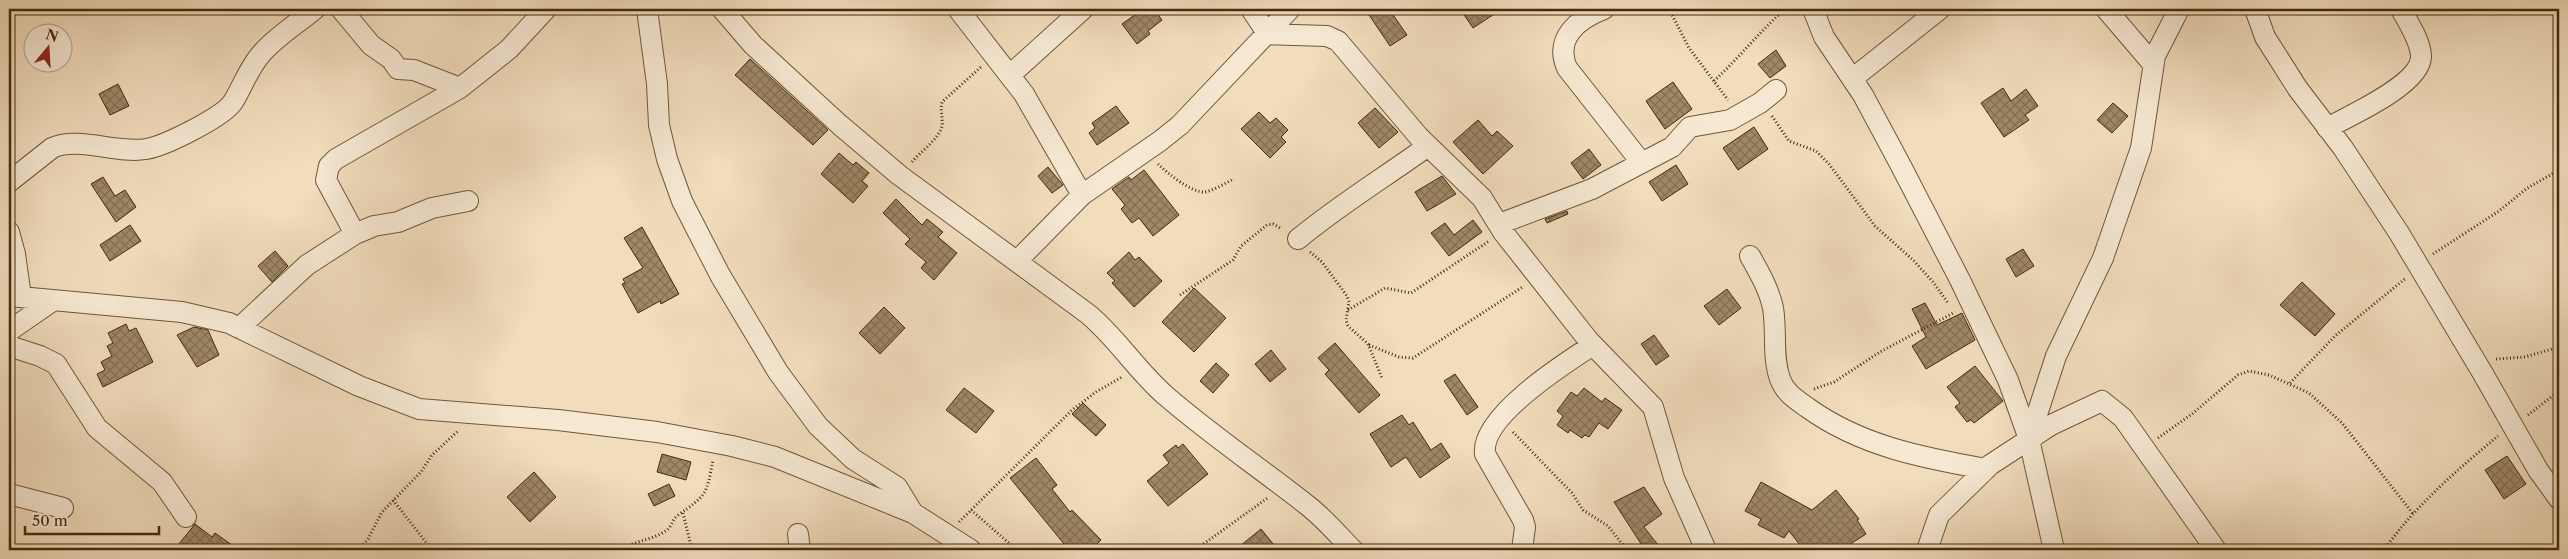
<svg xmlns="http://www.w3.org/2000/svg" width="2568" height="559" font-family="'Libre Caslon Text',serif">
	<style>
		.building { fill: url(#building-cross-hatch); stroke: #462b0b }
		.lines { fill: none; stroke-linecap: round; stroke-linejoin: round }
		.minor-casing { stroke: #715737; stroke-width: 22 }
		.path { stroke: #462b0b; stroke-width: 3; stroke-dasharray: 1 2.5; stroke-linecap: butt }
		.minor { stroke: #f6e8d3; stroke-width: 20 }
	</style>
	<defs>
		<pattern id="building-cross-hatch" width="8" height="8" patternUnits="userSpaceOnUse" patternTransform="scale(1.25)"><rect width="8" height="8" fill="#9f8767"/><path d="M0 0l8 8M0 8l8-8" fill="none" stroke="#836f53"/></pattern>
	</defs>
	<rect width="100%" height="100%" fill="#f1dcbc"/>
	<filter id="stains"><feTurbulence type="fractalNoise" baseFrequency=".004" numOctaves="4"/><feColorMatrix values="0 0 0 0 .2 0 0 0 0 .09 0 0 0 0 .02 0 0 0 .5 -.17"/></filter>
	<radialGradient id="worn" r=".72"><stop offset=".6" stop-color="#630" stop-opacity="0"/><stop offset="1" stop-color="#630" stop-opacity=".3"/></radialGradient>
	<!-- building -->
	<path class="building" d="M1143,9H1154L1162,20L1148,31L1150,34L1137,44L1122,24Z
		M1365,9H1389L1407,35L1390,46Z
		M1460,9H1502L1473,28Z
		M1776,50L1786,66L1770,78L1758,64Z
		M750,59L828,130L813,145L735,75Z
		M1673,82L1692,109L1665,129L1646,101Z
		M118,84L129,106L110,115L99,94Z
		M2003,88L2011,101L2026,89L2038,106L2025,115L2029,120L2004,137L1981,103Z
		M2113,103L2128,116L2112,133L2097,120Z
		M1116,106L1129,123L1097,145L1089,133L1095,128L1092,123Z
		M1375,108L1398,132L1379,148L1358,123Z
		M1259,112L1270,123L1276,118L1288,130L1281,137L1286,142L1270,158L1241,129Z
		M1478,120L1492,136L1497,131L1513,146L1483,174L1453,142Z
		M1754,127L1768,149L1738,170L1723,148Z
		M1589,149L1601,165L1583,179L1571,163Z
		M839,153L853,165L856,162L869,173L862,181L868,186L853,203L821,174Z
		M1676,165L1688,184L1662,201L1649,182Z
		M1048,167L1063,185L1052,193L1038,176Z
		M1144,170L1179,215L1153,236L1139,218L1132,223L1121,209L1125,205L1112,189L1129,177L1131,180Z
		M1442,176L1456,194L1427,211L1415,192Z
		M103,177L115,196L125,190L136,207L116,222L91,184Z
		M896,199L922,225L927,219L943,232L938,237L957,253L934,280L921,268L926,262L905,244L910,239L883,213Z
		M1567,211L1568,214L1547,223L1545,219Z
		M1473,220L1482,232L1449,256L1431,233L1445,223L1454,235Z
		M130,225L141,241L110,261L100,245Z
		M642,227L679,294L661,304L660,301L638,313L622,284L625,283L623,279L643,268L624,238Z
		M2023,249L2034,266L2016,277L2006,259Z
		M275,251L288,266L272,282L258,266Z
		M1129,252L1135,260L1139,257L1162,281L1134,307L1112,283L1115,281L1107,273Z
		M2302,282L2335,314L2315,336L2280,305Z
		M1194,288L1226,318L1194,352L1162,322Z
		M1727,289L1741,308L1719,325L1704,306Z
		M1925,303L1937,325L1962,313L1975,340L1926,369L1912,346L1926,337L1912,309Z
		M884,307L905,328L880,354L859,333Z
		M126,324L129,331L136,328L153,362L103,387L97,374L105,370L101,362L112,356L107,346L113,343L108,333Z
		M194,327L208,330L219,355L197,367L177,335Z
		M1654,335L1669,356L1656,365L1641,344Z
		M1335,343L1380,395L1359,413L1325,374L1329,370L1318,358Z
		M1271,350L1286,369L1270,382L1255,364Z
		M1216,363L1229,375L1213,393L1200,381Z
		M1975,366L2003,401L1974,423L1971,420L1967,422L1955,407L1960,403L1947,387Z
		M1455,374L1478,407L1467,415L1444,381Z
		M964,388L994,411L976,433L946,410Z
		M1584,388L1602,402L1605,398L1622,410L1608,429L1599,423L1589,437L1585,435L1582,438L1570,430L1568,433L1557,425L1563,416L1557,411L1571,392L1577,396Z
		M1083,403L1106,425L1096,436L1072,414Z
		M1402,415L1409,425L1413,422L1431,450L1441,443L1450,457L1420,478L1406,457L1391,467L1370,434Z
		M1183,444L1208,474L1168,506L1147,481L1169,463L1163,455L1176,445L1178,448Z
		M662,454L691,462L686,480L657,472Z
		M2507,456L2526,484L2504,499L2485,470Z
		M1036,458L1057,485L1052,489L1070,512L1072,510L1101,540L1090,550H1069L1010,478Z
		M534,472L556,497L530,522L507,497Z
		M1761,482L1812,510L1836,490L1859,519L1857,520L1866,534L1841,550H1804L1789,531L1784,538L1758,525L1761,519L1745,511Z
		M669,484L675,496L654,506L648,494Z
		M1644,487L1662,514L1644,527L1662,550H1645L1614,502Z
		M195,524L212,537L215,533L239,550H174Z
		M1261,529L1278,550H1235Z"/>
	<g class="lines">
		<!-- minor casing -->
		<g class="minor-casing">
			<path id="minor" d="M341,9L371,45L391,59L398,69L414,70L460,88
				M647,9L657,84L659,125L667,159L682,201L720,275L778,372L818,426L853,459L897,487L913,513
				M722,9L753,45L840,125L899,175L1088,314C1117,338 1137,371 1166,396C1211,435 1260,468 1307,505C1324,518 1338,535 1353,550
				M958,9L1024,94L1082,195
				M1251,9L1267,33
				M1604,9C1578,19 1554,38 1567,68L1641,162
				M1813,9L1824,37L1863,95L1900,164L1960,280L2008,380L2029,439L2054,550
				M2106,9L2153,64
				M2255,9L2265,37L2298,89L2343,148L2399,233L2482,372L2538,470L2559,499
				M1266,34L1327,36L1338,41L1419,137L1482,198L1503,232L1589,341L1653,407L1674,478L1706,550
				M1010,75L1083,9
				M1852,79L1940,9
				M2327,128C2349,116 2420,85 2421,57C2421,42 2409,24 2402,11
				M9,182L52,148C78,136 117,154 146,149C165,146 223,117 233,102C243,86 249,67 262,53C277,36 298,23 315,9
				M1499,224L1592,189L1672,147L1690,127L1730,120L1760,103L1776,90
				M9,232L15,254L21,297
				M355,234L326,180L329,166L336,159L460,88L509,49L546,9
				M1298,239C1339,205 1385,177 1428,146
				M1750,256C1759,272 1769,289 1773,308C1777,331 1772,356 1780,379C1785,393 1797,400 1808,408C1861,446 1923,458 1986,469
				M1017,261L1082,195L1160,141L1180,125L1290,9
				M9,296L182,312L229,323L359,386L419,409L558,420L657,432L732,446L775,457L913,513L971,550
				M239,328L307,265L355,234L374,226L398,222L432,208L468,201
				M9,331L51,302
				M9,346L40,356L56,364L97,428L162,482L186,517
				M2029,439L2056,356L2103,258L2141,148L2155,56L2179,9
				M9,494L63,508
				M798,534L800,550
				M1522,550L1525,527L1523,520L1485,454C1480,417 1565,363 1593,345
				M1927,550L1939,515L1990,465L2051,425L2102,401L2123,418L2216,550"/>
		</g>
		<!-- path -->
		<path class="path" d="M1669,9L1689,48L1728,100
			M1714,81C1739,58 1760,31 1785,9
			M1772,116L1789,141L1816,151L1829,164L1875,226L1914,261L1933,282L1948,303
			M912,162C920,152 939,139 942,126C943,118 940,110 942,102L981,67
			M1158,164C1167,173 1192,193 1205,192C1215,190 1225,183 1234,179
			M1310,252L1322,262L1347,296L1349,302L1346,320L1348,326L1368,344L1382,378
			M2433,254L2499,211L2526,189L2559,170
			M1180,295L1233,260L1241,246L1267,225L1273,224L1282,229
			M1348,310L1385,288L1411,293L1489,241
			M1369,345L1399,357L1413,358L1524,286
			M2496,359L2525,357L2559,347
			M2290,383L2335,336L2406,278
			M1814,389L1834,382L1880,352L1955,312
			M2528,415L2559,391
			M1513,432L1572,493L1583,510L1608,526L1627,550
			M2158,438L2192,414L2238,375L2249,371L2269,375L2309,393L2342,423L2414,515
			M393,500L432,550
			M971,510L1017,550
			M683,513L692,550
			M959,522L1072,410L1096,392L1122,377
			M632,544C643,540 659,537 668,529C672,525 673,519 677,516C707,494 706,497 713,460
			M359,550L368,539L382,512L421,472L432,455L458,431
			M1195,550L1269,497
			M2384,550C2414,507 2458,469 2498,436"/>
		<!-- minor -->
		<use href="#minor" class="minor"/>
	</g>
	<!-- margin -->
	<rect width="2568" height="559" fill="none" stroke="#f1dcbc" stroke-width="30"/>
	<rect x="10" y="10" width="2548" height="539" fill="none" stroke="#462b0b" stroke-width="2.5"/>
	<rect x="15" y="15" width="2538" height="529" fill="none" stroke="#462b0b"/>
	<!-- north arrow -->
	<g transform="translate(48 48) rotate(18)"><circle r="24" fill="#f6e8d3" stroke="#b09c83"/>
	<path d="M0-4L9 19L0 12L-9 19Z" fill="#8f2418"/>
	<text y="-8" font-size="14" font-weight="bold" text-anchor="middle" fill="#462b0b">N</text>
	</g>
	<!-- scale -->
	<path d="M25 526v8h134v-8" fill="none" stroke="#462b0b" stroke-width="2.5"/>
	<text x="32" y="526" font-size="15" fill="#462b0b" stroke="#f6e8d3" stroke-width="4" paint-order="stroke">50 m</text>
	<rect width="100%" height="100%" filter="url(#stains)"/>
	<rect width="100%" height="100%" fill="url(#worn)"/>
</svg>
